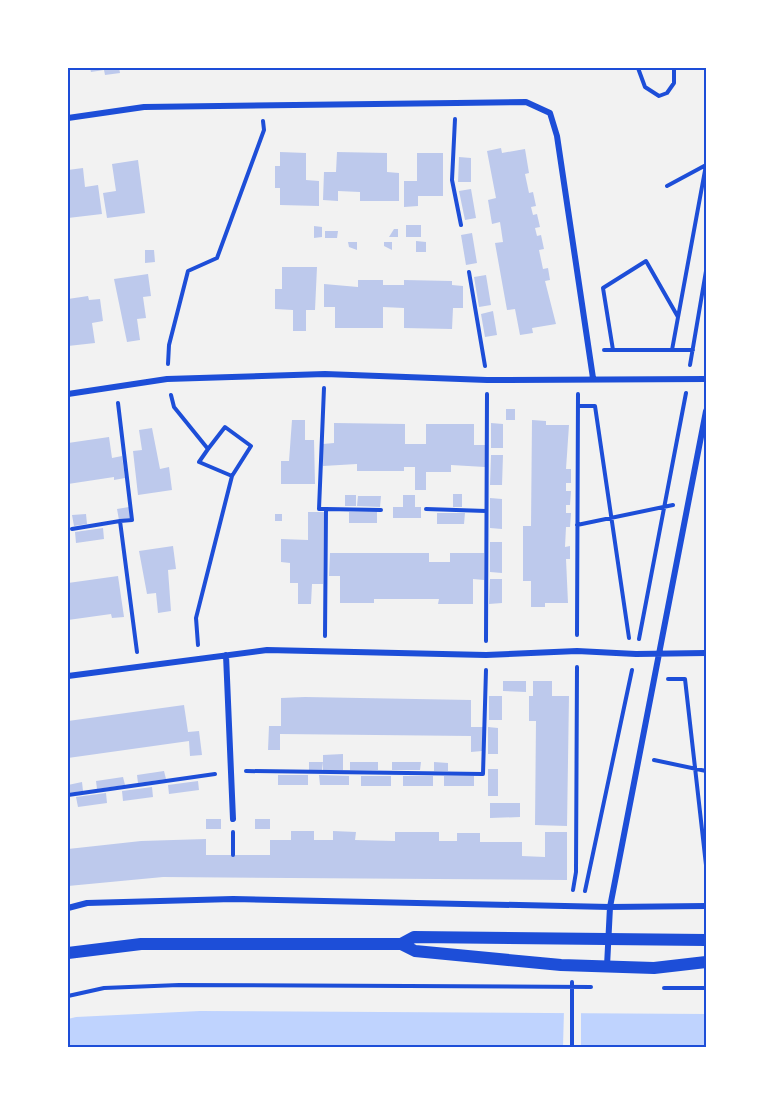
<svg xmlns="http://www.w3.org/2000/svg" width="774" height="1115" font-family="'Noto Sans',sans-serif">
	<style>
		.water { fill: #bfd3fe }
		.pier { fill: #f2f2f2 }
		.building { fill: #bdc9ec }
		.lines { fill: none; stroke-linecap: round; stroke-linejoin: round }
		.path { stroke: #1d4ed8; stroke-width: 4 }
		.minor { stroke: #1d4ed8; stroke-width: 6 }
		.secondary { stroke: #1d4ed8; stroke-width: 12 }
		.neatline { fill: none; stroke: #1d4ed8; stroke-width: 2 }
	</style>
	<rect width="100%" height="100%" fill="#f2f2f2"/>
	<!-- water -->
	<path class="water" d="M200,1011L706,1014V1047L68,1048V1019L76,1017Z"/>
	<!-- pier -->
	<path class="pier" d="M564,1010H581V1048L563,1047Z"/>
	<!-- building -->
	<path class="building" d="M90,68H119L120,73L105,75L104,70L91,72Z
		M501,148L502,153L525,149L529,173L525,174L529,193L533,192L536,206L531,207L533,215L537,214L540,227L535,228L537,236L541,235L544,249L539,250L543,269L548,268L550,280L545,281L556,324L532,328L533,333L520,335L515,309L507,310L495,243L503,242L500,222L492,224L488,200L496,198L487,151Z
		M280,152L306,153V180L319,181V206L280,205V188H275V166H280Z
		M337,152L387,153V172L399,173V201H360V192L338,191V201L323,200L324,172H336Z
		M417,153H443V196H418V206L404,207V181H417Z
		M459,157L471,158V182H458Z
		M138,160L145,213L107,218L103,193L116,191L112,164Z
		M83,168L85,187L98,185L102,214L68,218V170Z
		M471,189L476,218L465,220L459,191Z
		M406,225H421V237H406Z
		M314,226L322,227V237L314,238Z
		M394,229H398V237H389Z
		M325,231H338L337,238H325Z
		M472,233L477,263L466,265L461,235Z
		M416,241L426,242V252H416Z
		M348,242H357V250L349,247Z
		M384,242H392V250L384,246Z
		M145,250H154L155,262L145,263Z
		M282,267H317L315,310H306V331H293V310L275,309V289H282Z
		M148,274L151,296L143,297L146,318L137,319L140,340L127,342L114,279Z
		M486,275L491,305L479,307L474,277Z
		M358,280H383V285H404V280L452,281V285L463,286V308H453L452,329L404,328V308L383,307V328H335V307H324V284L358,287Z
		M88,296L89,300L100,299L103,321L92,323L95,343L68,346V299Z
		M493,311L497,335L485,337L481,314Z
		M506,409H515V420H506Z
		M292,420H305V440H314L315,484H281V461H289Z
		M532,420L546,421V425H569L566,469H571V483H566V491H571L570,505H566V513H571L570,527H566L565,547L570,546V559H566L568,603H545V607H531V581H523V526H531Z
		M334,423L405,424V444H426V424H474V445H485V467L451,465V472H426V490H415V467H404V471H357V464L323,466V444L334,443Z
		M491,423L503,424V448H491Z
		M152,428L160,469L169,467L172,490L138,495L133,451L142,450L139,430Z
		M109,437L112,458L122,456L125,478L114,480V477L68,484V443Z
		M491,455H503L502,485H490Z
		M453,494H462V507H453Z
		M345,495H356V506H345Z
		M403,495H415V507H421V518H393V507H403Z
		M358,496H381L380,507L357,506Z
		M490,498L502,499V529L490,528Z
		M129,507L130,518L119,520L117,509Z
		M308,512H324L323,584H312L311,604H298V583H290V563L281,562V539L308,540Z
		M349,512H377V523H349Z
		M437,513H465L464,524H437Z
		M86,514L87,524L74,526L72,515Z
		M275,514H282V521H275Z
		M103,528L104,539L76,543L75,532Z
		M490,542H502V573L490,572Z
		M173,546L176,569L168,570L171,611L158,613L156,593L147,594L139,551Z
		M330,553H429V562H450V553H484V580L473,579V604H438L439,599H374V603H340V576H329Z
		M118,576L124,617L112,618L111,614L68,620V583Z
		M490,579H502V603L489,604Z
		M503,681H526V692L503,691Z
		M533,681H552V696H569L567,826L535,825L536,721H529V696H533Z
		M489,696H502V720H489Z
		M305,697L471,700V727H483L482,751L471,752V736L280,734V750H268L269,726H281V698Z
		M184,705L188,732L199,731L202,755L190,756L189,741L68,758V721Z
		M488,727L498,728V754H488Z
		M343,754V770H323V755Z
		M309,762H323L322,770H309Z
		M350,762H378V770H350Z
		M392,762H421L420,770H392Z
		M434,762L448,763V771H434Z
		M488,769H498V796H488Z
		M164,771L166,779L138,783L137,775Z
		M278,775H308V785H278Z
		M319,775L349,776V785H320Z
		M361,776H391V786H361Z
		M403,776H433V786H403Z
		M444,776H474V786H444Z
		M123,777L125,785L97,789L96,781Z
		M198,781L199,790L169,794L168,785Z
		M82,782L83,791L68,793V785Z
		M152,787L153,797L123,801L122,791Z
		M106,793L107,803L78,807L76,797Z
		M490,803H520V817L490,818Z
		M206,819H221V829H206Z
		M255,819H270V829H255Z
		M291,831H314V840H333V831L356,832L355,840L395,841V832H439V841H457V833H480V842H522V856L545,857V832H567V880L163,877L68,886V849L141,841L206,839V855H270V840H291Z"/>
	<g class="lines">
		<!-- path -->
		<path class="path" d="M638,68L645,87L659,96L667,93L674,83V68
			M455,119L452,180L461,225
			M667,186L706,165
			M469,272L485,366
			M604,350H693
			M613,350L603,288L646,261L678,317
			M672,350L706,165
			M168,364L169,345L188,271L217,258L264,130L263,121
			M690,365L706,271
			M324,388L319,509H326L325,636
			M171,395L174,407L208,449L225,427L251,446L232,476L199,462L208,449
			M118,403L132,520L120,521L137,652
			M578,406H595L629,638
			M326,509L381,510
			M426,509L486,511
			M577,525L673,505
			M72,529L120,521
			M577,635L578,394
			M639,639L686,393
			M486,641L487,394
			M198,645L196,618L232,476
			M668,679H685L706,865
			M654,760L706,771
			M246,771L483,774L486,670
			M68,795L215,774
			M233,832V855
			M573,890L576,872L577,667
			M585,891L632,670
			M664,988H706
			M68,996L104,988L179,985L591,987
			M572,1048V982"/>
		<!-- minor -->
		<path class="minor" d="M68,118L144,107L456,103L526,102L550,113L557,136L593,378
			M68,394L167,379L325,374L487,380L706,379
			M226,655L233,819
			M68,676L267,650L486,655L577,651L636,654L706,653
			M68,908L87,903L233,899L610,907L706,906
			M607,966L610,907L706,411"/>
		<!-- secondary -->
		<path class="secondary" d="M401,944L414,937L706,940
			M68,953L141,944H401L415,951L561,965L654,968L706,962"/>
	</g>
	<!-- border -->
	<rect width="774" height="1115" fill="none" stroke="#ffffff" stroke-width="138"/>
	<rect x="69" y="69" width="636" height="977" class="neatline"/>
</svg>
